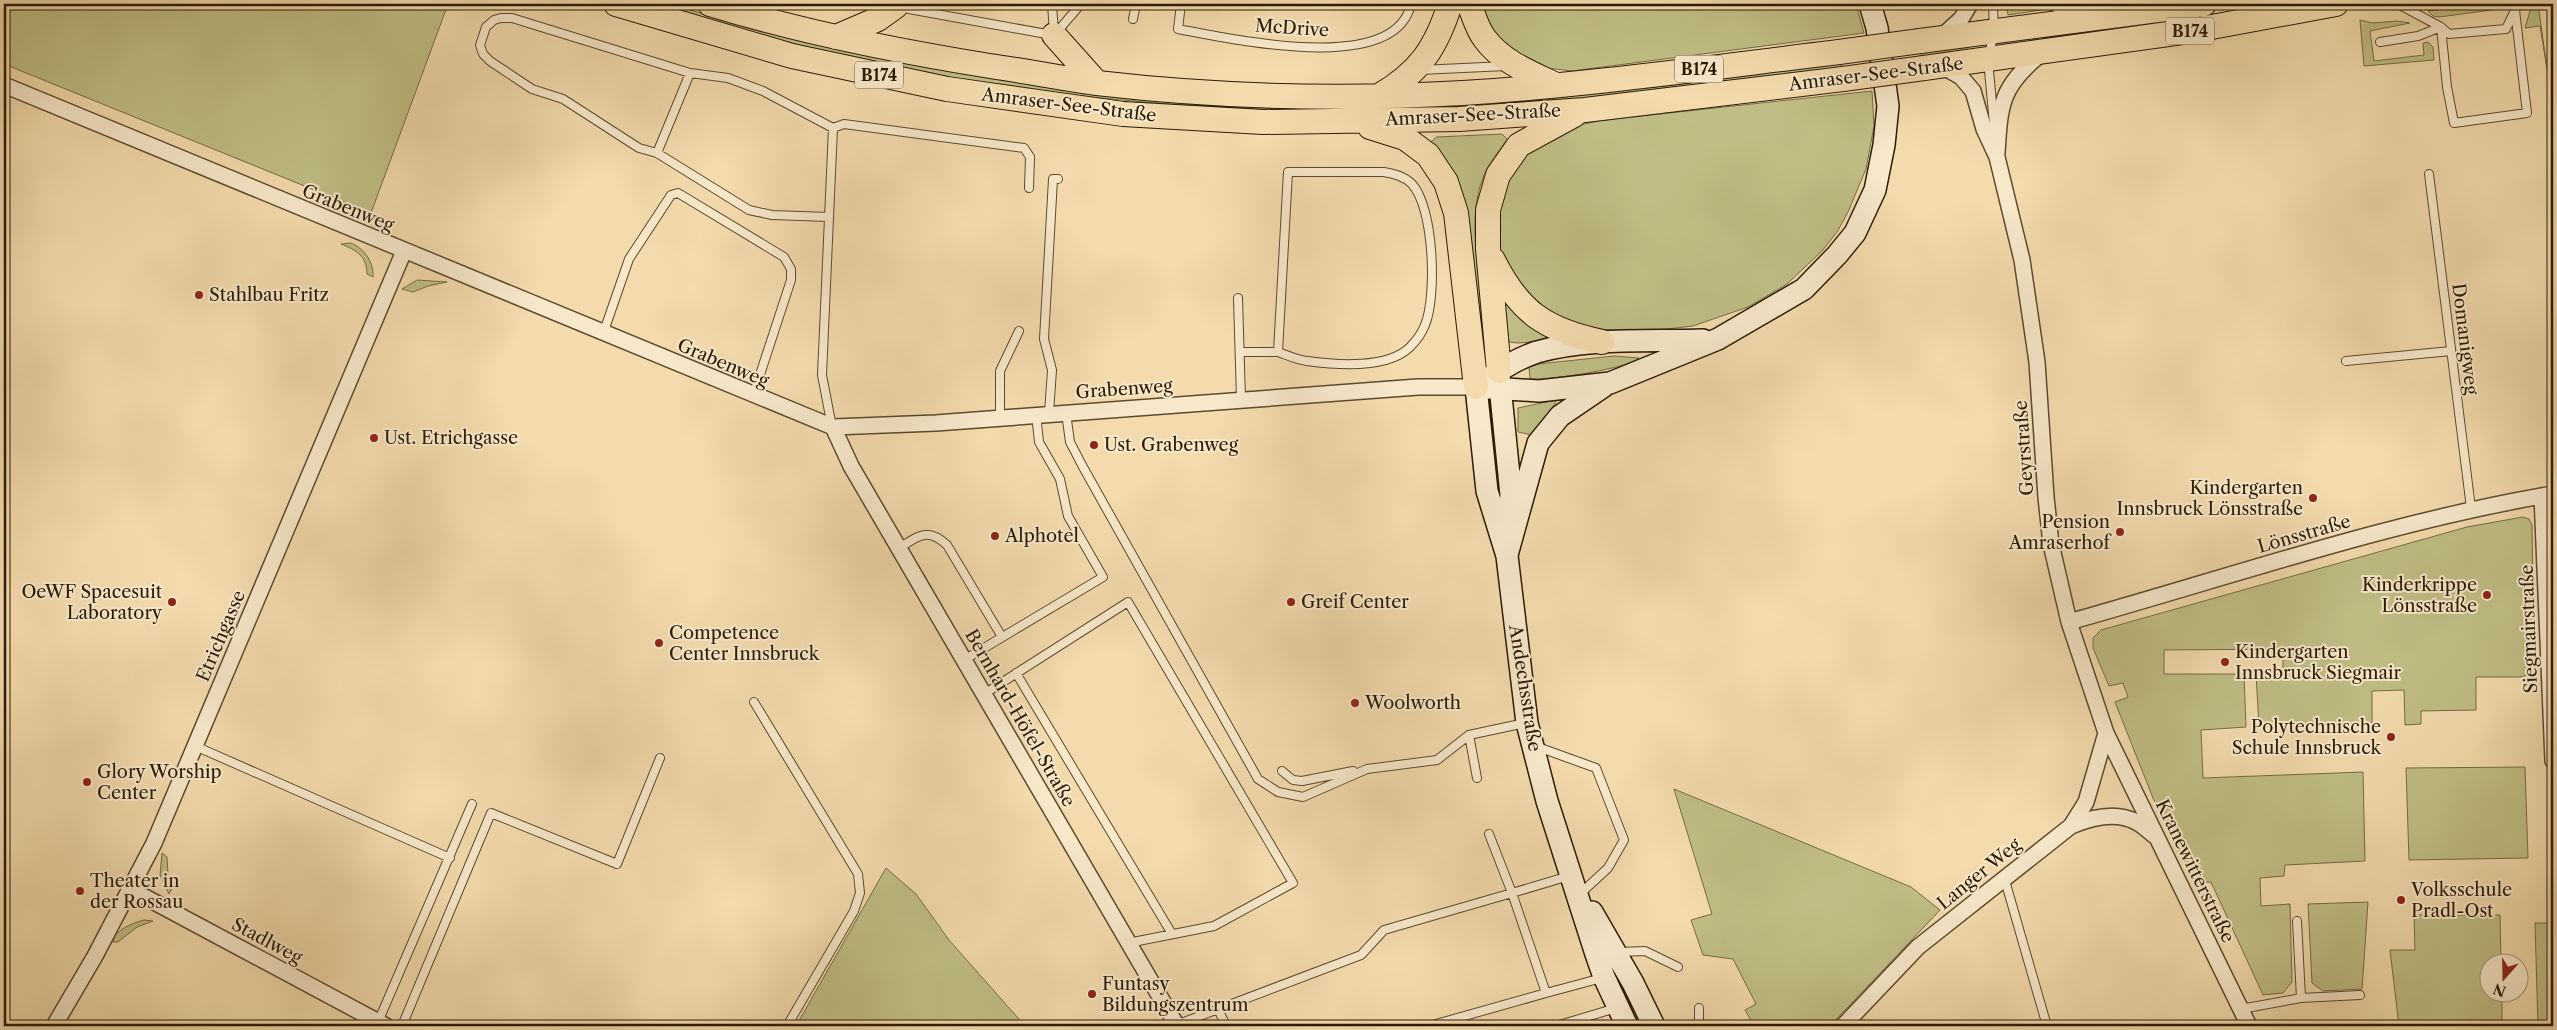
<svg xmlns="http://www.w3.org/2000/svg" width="2557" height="1030" font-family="'Libre Caslon Text',serif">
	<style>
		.green { fill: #c0be86; stroke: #756c45 }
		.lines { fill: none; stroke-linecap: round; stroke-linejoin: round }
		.service-casing { stroke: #5c4b2e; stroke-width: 10 }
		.minor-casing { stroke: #5c4b2e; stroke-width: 18 }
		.secondary-casing { stroke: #2a1b04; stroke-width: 24 }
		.primary-casing { stroke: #2a1b04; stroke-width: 26 }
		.service { stroke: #f7e8ca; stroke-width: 8 }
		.minor { stroke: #f7e8ca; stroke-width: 15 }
		.secondary { stroke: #f7e8ca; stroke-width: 21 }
		.primary { stroke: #f3dbad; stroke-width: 24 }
		.primary-bridge-casing { stroke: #2a1b04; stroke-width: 26; stroke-linecap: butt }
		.primary-bridge { stroke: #f3dbad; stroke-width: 24 }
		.poi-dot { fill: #8f2418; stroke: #f7e8ca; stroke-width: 2 }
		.labels { text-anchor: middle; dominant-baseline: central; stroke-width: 4; stroke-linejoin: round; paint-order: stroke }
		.shield { fill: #f7e8ca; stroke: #68583f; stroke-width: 1 }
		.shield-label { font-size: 16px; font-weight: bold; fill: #2a1b04 }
		.street-label { font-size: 18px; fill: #2a1b04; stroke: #f7e8ca }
		.poi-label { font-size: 18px; fill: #2a1b04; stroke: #f7e8ca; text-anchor: start }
	</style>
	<rect width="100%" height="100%" fill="#f3dbad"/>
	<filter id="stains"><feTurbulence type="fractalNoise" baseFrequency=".004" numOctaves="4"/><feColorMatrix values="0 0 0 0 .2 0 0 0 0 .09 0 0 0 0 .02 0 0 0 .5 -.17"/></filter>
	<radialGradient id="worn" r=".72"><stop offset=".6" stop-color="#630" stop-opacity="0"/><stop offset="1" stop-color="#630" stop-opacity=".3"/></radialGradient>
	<!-- green -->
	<path class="green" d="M4,4H448L371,213L4,64Z
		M653,4H671C808,47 948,75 1090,92L1488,103L1665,86L1841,63L1842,68C1730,82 1618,100 1506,107C1276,120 1046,103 822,52C765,39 709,20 653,4Z
		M1480,4H1856L1864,33L1572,71L1539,67L1509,49L1493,35Z
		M2006,4H2035L2048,9L2008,15Z
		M2486,4H2509L2506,8L2439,17L2433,16L2428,11Z
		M2532,4H2538L2548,75L2540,26L2525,28Z
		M2187,15L2188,20L2034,41L2033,36Z
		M2360,20L2373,23L2397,21L2410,23L2370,31L2374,61L2424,55L2423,43L2428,42L2433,47L2434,60L2364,66Z
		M1968,47L1966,50L1922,57V52Z
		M1872,91L1874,126L1866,169L1848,212L1837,232L1822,251L1787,284L1748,307L1693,326L1658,330H1606L1571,322L1531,302L1500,255L1498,199L1523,154L1574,126L1604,120Z
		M1502,134L1507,139C1499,152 1488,163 1483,178C1466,221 1480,273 1485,318L1479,319L1464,199L1448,164L1432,147L1431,142L1436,137Z
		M351,243C365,249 374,263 373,277L367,274C367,256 356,250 341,244Z
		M417,280L447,282L428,286L413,292L402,289Z
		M1508,304L1547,332L1545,341L1518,343L1509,342L1504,307Z
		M1614,356L1639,358C1631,368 1546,381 1530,379L1529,367L1538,364Z
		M1556,400C1557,406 1536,426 1532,435L1518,432V408Z
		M1498,444L1506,514L1501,515L1492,445Z
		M2523,517L2529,519L2532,525L2534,673L2520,677H2476V710L2421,711V724L2405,725L2404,690L2372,691V723L2259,726L2256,674L2283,673V649L2164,650V674H2244L2246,727L2201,730L2203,778L2363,772L2365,861L2285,865L2284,876L2260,878L2261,906L2290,904L2292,982L2283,993L2263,995L2211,882H2195L2153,798L2115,702L2128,697L2123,683L2109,686L2093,648V638L2101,630L2467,527Z
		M2525,767L2528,858L2409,860L2406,768Z
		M1674,789L1911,887L1940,910L1830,1026H1754L1745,1010L1756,1004L1733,959L1703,955L1691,920L1712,914Z
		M162,853L167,857L168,875L173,887L169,894L160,875Z
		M886,868L916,894L949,940L1025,1026H796Z
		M2368,902L2362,989L2323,991L2312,983L2308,904Z
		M2414,915H2500L2501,962H2490V992L2502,993V1026H2399L2390,950H2415Z
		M144,920L153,921L137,927L118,942H113C114,930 133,923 144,920Z
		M2535,923H2553V1026H2538Z
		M1621,990L1625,991L1644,1026H1638L1621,994Z"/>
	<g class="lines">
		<!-- service casing -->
		<g class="service-casing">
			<path id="service" d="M1052,4L1054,33
				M1181,4L1178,29C1229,38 1395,77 1411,4
				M1993,4L1994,31L1988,60L1994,124
				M2398,4L2441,27L2449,34L2506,29L2518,4
				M898,7L1052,35
				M1133,19L1136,4
				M1056,33L1081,4
				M2380,42L2418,36L2441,27L2447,87L2454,123L2527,113L2515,10
				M1420,70L1506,66
				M657,153L690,73
				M2429,174L2471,508
				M829,217L772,215L749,210L657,153L639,148L563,99L532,89L490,61L483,54L480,45L486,27L494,20L501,18H512L690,73L728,78L763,91L833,128L844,124L1024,148L1030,157L1029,188
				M1238,298L1241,399
				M603,334L629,259L671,195L678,193L784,257L791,269V280L753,396
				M1240,352H1278L1288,172H1384C1394,174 1404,176 1412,184C1434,208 1437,296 1425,325C1422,333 1416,341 1410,347C1388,369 1336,365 1307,361C1297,360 1287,355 1278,352
				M2346,361L2451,351
				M1049,413L1052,370L1044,339L1053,179H1058
				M1066,413L1070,442L1083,467L1258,779L1278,792L1303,797L1367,769L1437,760L1469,735L1525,723
				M1000,418V371L1019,331
				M832,427L822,375L833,128
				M899,548C919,536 927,527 947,545L1002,637
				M964,660L1103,577L1068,516L1060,479L1039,442L1036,414
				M1016,673L1172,934
				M984,694L1128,602L1293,883L1214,926L1128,943
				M754,702L858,874L860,893L854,911L787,1026
				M1469,735L1477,778
				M195,746L450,858
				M1535,746L1596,768L1624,840L1608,868L1581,893
				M1282,771L1293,780L1302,781L1353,771
				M1489,834L1512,893L1569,876
				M2004,877L2047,1026
				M2297,921L2301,998
				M1619,952L1645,951L1678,967
				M1546,993L1602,978
				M1218,1009L1226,1026
				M2241,1009L2301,998L2360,995
				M378,1022L472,804
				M1176,1025L1361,955L1384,930L1512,893L1546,993L1429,1026
				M402,1026L491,813L617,864L660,758
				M1556,1026L1616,1008
				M1699,1026V1008"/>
		</g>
		<!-- minor casing -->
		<g class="minor-casing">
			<path id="minor" d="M2056,4L2092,13
				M1940,38L1961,19L1970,4
				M1942,66L1961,77L1973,91L1984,129L1997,157L2022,260L2037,362L2046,497L2051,544L2069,622L2106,733L2249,1026
				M4,85L833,427L936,423L1418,387H1476
				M1997,153C2000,104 2001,86 2041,54
				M833,427L851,466L1177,1026
				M2542,496L2553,761
				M2069,622C2230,577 2388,522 2553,494
				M2071,826C2090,818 2116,811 2136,822C2143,825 2149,832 2155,836
				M130,889L386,1026
				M54,1026L95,956L154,843L404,251
				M1843,1026L1918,947L2071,826L2086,802L2106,733"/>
		</g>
		<!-- secondary casing -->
		<g class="secondary-casing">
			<path id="secondary" d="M1499,376L1511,495L1509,515
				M1487,380C1502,368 1519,358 1537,352C1589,337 1650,342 1703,340
				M1476,387L1539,391L1610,383L1718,339L1804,289L1837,255L1855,233L1875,190L1884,145L1888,106L1877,28L1870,4
				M1476,387L1487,491L1507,556L1527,723L1547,801L1596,954L1604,977L1627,1026
				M1507,555L1538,443L1560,416L1604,386
				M1592,912L1633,983L1654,1026"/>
		</g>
		<!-- primary casing -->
		<g class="primary-casing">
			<path id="primary" d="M616,4L792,56L947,89L1123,114L1263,122L1459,119L1585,110L1843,79
				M710,4C801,32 896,51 990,66C1025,71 1061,78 1097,83C1218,97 1342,100 1463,93C1589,85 1714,67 1839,52
				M1469,4C1474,16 1477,29 1485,39C1502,62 1531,73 1556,85
				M1054,35L1096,82
				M836,37L878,19L896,6
				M1920,41L2204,4
				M1924,68L2190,31L2336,4
				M1379,96C1420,72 1436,48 1450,4
				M1370,127L1405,138L1428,155L1446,182L1456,213L1476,387
				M1493,260C1519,312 1545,330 1602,342
				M1499,371L1488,249V210L1498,175L1519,145L1574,115"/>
		</g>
		<!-- service -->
		<use href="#service" class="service"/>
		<!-- minor -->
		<use href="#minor" class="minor"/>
		<!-- secondary -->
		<use href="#secondary" class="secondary"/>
		<!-- primary -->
		<use href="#primary" class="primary"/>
		<!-- primary-bridge casing -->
		<g class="primary-bridge-casing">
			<path id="primary-bridge" d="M1839,52L1920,41
				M1843,79L1924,68"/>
		</g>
		<!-- primary-bridge -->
		<use href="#primary-bridge" class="primary-bridge"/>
	</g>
	<!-- markers -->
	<g class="poi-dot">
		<circle cx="199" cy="295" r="5"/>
		<circle cx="374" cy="438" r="5"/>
		<circle cx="1094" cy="445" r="5"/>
		<circle cx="2313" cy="498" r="5"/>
		<circle cx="2120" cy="532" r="5"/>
		<circle cx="995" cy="536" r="5"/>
		<circle cx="2487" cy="595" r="5"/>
		<circle cx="172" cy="602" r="5"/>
		<circle cx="1291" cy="602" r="5"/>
		<circle cx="659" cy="643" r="5"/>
		<circle cx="2225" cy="662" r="5"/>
		<circle cx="1355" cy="703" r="5"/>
		<circle cx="2391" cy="737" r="5"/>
		<circle cx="87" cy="782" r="5"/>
		<circle cx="80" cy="891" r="5"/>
		<circle cx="2401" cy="900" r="5"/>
		<circle cx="1092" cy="994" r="5"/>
	</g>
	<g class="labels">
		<!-- shield labels -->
		<g class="shield">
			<rect x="2166" y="17.5" width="48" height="27" rx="4"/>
			<rect x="1675" y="55.5" width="48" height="27" rx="4"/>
			<rect x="855" y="61.5" width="48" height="27" rx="4"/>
		</g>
		<g class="shield-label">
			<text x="2190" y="31">B174</text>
			<text x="1699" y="69">B174</text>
			<text x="879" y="75">B174</text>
		</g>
		<!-- street labels -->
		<g class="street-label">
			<text transform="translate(1292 28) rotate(4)">McDrive</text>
			<text transform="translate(1876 74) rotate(-7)">Amraser-See-Straße</text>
			<text transform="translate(1069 105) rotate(7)">Amraser-See-Straße</text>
			<text transform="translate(1473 115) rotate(-3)">Amraser-See-Straße</text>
			<text transform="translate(348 208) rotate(22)">Grabenweg</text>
			<text transform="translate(2465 339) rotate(83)">Domanigweg</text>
			<text transform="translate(723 363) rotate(23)">Grabenweg</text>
			<text transform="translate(1124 389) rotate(-4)">Grabenweg</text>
			<text transform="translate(2024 448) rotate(-94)">Geyrstraße</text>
			<text transform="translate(2304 534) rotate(-16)">Lönsstraße</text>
			<text transform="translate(2529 629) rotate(-92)">Siegmairstraße</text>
			<text transform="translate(221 636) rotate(-67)">Etrichgasse</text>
			<text transform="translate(1525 688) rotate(81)">Andechsstraße</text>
			<text transform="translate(1020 718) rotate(60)">Bernhard-Höfel-Straße</text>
			<text transform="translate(2195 871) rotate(64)">Kranewitterstraße</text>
			<text transform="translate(1979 874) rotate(-39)">Langer Weg</text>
			<text transform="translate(267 941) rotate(28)">Stadlweg</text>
		</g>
		<!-- poi labels -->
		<g class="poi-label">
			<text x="209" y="295">Stahlbau Fritz</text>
			<text x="384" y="438">Ust. Etrichgasse</text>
			<text x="1104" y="445">Ust. Grabenweg</text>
			<text x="2303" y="488" text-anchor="end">Kindergarten<tspan x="2303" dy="21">Innsbruck Lönsstraße</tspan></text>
			<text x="2110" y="522" text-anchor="end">Pension<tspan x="2110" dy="21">Amraserhof</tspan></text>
			<text x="1005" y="536">Alphotel</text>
			<text x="2477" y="585" text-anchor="end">Kinderkrippe<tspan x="2477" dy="21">Lönsstraße</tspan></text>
			<text x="162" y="592" text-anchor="end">OeWF Spacesuit<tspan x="162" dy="21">Laboratory</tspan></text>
			<text x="1301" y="602">Greif Center</text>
			<text x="669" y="633">Competence<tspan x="669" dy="21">Center Innsbruck</tspan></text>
			<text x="2235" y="652">Kindergarten<tspan x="2235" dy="21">Innsbruck Siegmair</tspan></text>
			<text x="1365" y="703">Woolworth</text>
			<text x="2381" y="727" text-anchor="end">Polytechnische<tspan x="2381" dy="21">Schule Innsbruck</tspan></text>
			<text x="97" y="772">Glory Worship<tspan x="97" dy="21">Center</tspan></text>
			<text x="90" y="881">Theater in<tspan x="90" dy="21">der Rossau</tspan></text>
			<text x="2411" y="890">Volksschule<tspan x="2411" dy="21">Pradl-Ost</tspan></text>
			<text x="1102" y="984">Funtasy<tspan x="1102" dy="21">Bildungszentrum</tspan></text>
		</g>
	</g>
	<!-- margin -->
	<rect width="2557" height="1030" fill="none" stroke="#f3dbad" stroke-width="20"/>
	<rect x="5" y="5" width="2547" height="1020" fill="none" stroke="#2a1b04" stroke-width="2.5"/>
	<rect x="10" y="10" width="2537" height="1010" fill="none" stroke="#2a1b04"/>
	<!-- north arrow -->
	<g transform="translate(2504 978) rotate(200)"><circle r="24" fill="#f7e8ca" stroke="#a5967b"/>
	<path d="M0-4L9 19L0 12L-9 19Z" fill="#8f2418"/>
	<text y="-8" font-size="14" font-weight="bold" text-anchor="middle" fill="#2a1b04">N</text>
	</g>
	<rect width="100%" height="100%" filter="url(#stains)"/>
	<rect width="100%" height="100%" fill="url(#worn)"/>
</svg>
